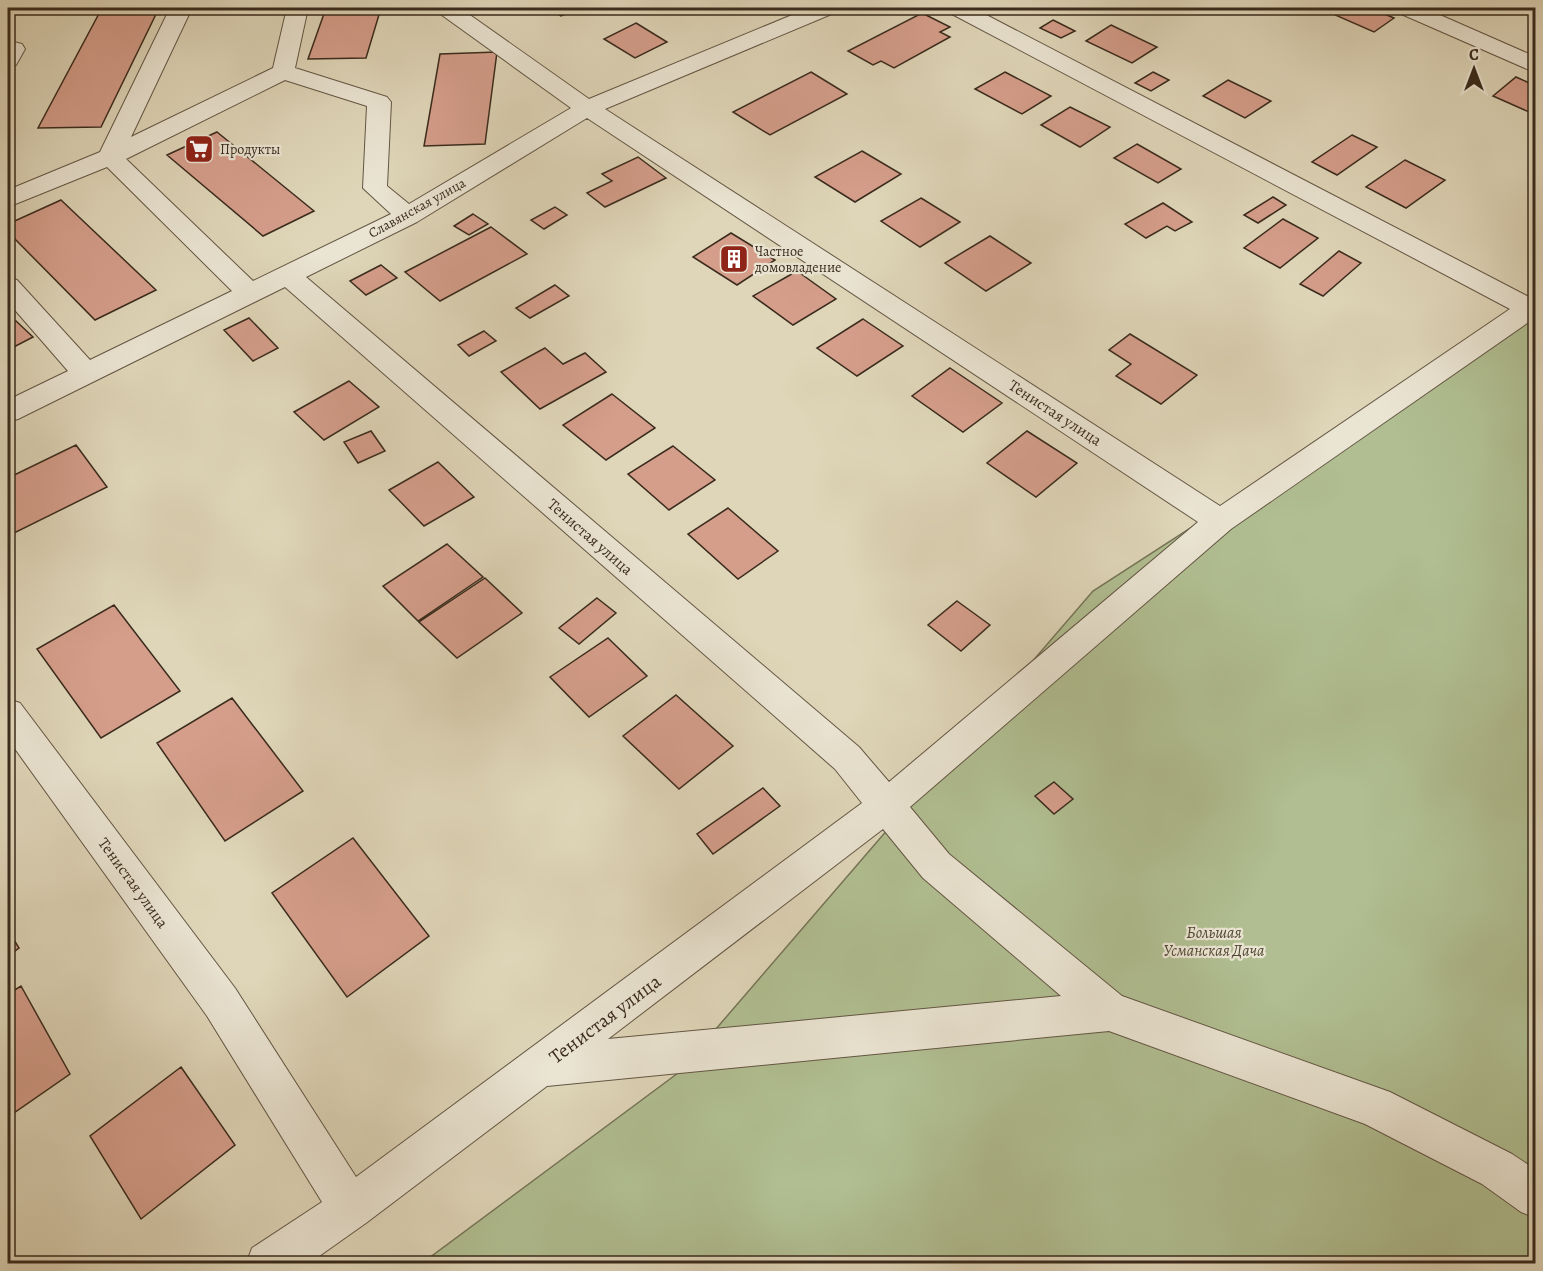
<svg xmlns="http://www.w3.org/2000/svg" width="1543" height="1271" font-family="Alegreya,serif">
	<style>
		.green { fill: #b0be91; stroke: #757457; stroke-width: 1.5 }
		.building { fill: #d59e8b; stroke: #3a2b1d; stroke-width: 1.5 }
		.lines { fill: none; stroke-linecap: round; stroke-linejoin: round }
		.minor-casing { stroke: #635644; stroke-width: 2 }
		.minor { fill: #eae4d2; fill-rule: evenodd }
		.labels { text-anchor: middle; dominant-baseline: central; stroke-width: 4.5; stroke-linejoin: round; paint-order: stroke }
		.far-poi-label { font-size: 14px; fill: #3a2b1d; stroke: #eae4d2; text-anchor: start }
		.far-street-label { font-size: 14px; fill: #3a2b1d; stroke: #eae4d2 }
		.street-label { font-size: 16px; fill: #3a2b1d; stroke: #eae4d2 }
		.park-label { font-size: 16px; font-style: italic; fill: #524834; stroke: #eae4d2 }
		.near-street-label { font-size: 20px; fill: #3a2b1d; stroke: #eae4d2 }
	</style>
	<rect width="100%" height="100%" fill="#dfd6b9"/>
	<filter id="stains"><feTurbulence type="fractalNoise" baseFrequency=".00333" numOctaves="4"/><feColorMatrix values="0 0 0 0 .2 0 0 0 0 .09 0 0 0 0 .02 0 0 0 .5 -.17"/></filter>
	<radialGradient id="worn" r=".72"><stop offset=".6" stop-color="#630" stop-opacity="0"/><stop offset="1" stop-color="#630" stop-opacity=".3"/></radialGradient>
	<!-- green -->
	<path class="green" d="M1535,305V1263L421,1264L678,1073L1093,591Z"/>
	<!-- building -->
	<path class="building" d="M102,8H159L101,127L38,128Z
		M326,8H381L366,58L308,59Z
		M549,8H579L561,16Z
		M1331,8H1370L1394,18L1374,32L1326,11Z
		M922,13L950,27L940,32L950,37L894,68L881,61L873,65L848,51Z
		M1053,20L1075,31L1061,38L1040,28Z
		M636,23L667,42L635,58L604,39Z
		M1111,25L1157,47L1132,63L1086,41Z
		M497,52L485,144L424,146L440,54Z
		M811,72L847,94L770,135L733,112Z
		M1005,72L1051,96L1022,114L975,89Z
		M1153,72L1169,80L1151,91L1135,83Z
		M1516,77L1536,86V115L1493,96Z
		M1228,80L1271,101L1245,118L1203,96Z
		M1070,107L1110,127L1080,147L1041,125Z
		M217,132L314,211L263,236L167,155Z
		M1352,135L1377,147L1337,175L1312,162Z
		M1137,144L1181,169L1158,183L1114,158Z
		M862,151L901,174L855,202L815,177Z
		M638,157L666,178L605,207L587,193L612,181L602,174Z
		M1405,160L1445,180L1406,208L1366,187Z
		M1273,197L1286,205L1258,223L1244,215Z
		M921,198L960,222L920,247L881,221Z
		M61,200L156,290L95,320L8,232V224Z
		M1163,203L1192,222L1175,231L1167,226L1146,238L1125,224Z
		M555,207L567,215L544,229L531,220Z
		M473,214L488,224L469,235L454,226Z
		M1283,219L1318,238L1280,268L1244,248Z
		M491,227L527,254L440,301L405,272Z
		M731,233L775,260L737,285L693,257Z
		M990,236L1031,263L986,291L945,263Z
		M1339,251L1361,263L1323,296L1300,284Z
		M381,265L397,278L366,295L350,281Z
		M797,271L836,299L793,325L753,296Z
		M555,285L569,296L530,318L516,308Z
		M249,318L278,348L253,361L224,330Z
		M863,319L903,346L857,376L817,348Z
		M16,321L33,337L8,350V325Z
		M484,331L496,341L469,356L458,345Z
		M1130,334L1197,375L1161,404L1116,376L1131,364L1109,350Z
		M545,348L563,364L585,353L606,372L540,409L501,372Z
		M950,368L1002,403L963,432L912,396Z
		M349,381L379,407L324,440L294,412Z
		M612,394L655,428L606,460L563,425Z
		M371,431L385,451L358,463L344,442Z
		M1027,431L1077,463L1036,497L987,463Z
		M76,445L107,487L12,534L8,527V478Z
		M673,446L715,480L669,510L628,474Z
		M438,462L474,497L424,526L389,490Z
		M728,508L778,551L738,579L688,534Z
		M447,544L483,577L418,621L383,586Z
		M485,578L522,613L457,658L419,622Z
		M597,598L616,613L579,644L559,628Z
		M957,601L990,625L961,651L928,625Z
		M114,605L180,691L101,738L37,649Z
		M608,638L647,676L589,717L550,677Z
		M676,695L733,746L679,789L623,736Z
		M232,698L303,791L225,841L157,743Z
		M1054,782L1073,799L1054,814L1035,796Z
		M763,788L780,806L713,854L697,834Z
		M353,838L429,936L347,997L272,893Z
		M8,930L19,948L8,956Z
		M21,986L70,1074L8,1117V994Z
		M181,1067L235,1145L141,1219L90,1136Z"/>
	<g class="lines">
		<!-- minor casing -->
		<g class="minor-casing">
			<path id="minor" d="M170,8H192L131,137L273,68L287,8H308L295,68L387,97L391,102L387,186L409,204L571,108L439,13L437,8H460L589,99L809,8H836L834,13L605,109L1220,506L1510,309L950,13L948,8H973L1529,297L1536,295V317L1231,529L910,807L949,854L1122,996L1390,1092L1512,1154L1536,1170V1218L1521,1212L1482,1184L1365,1124L1109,1031L547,1086L366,1223L308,1264H246L252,1248L322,1202L207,1016L8,739V699L20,703L235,988L356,1177L862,803L835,769L285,287L18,419L8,422V400L68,371L8,302V277L17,280L90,360L232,291L107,167L8,207V190L100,152ZM285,80L367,106L363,188L391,214L253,281L126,159ZM587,118L1198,522L889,782L859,747L306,277L417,222ZM883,829L923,878L1061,996L608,1039Z
				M1396,8H1424L1536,57V73L1399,13Z
				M14,42L22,44L25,49L16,65L8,67V44Z"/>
		</g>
		<!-- minor -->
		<use href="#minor" class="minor"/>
	</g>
	<!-- icons -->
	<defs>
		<g id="supermarket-square" transform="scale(1.5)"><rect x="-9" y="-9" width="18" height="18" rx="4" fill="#8f2418" stroke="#eae4d2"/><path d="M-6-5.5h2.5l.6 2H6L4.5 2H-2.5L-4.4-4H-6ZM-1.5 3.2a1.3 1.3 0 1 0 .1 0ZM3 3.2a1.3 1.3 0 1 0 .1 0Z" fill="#fff"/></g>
		<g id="building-square" transform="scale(1.5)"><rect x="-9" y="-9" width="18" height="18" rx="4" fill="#8f2418" stroke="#eae4d2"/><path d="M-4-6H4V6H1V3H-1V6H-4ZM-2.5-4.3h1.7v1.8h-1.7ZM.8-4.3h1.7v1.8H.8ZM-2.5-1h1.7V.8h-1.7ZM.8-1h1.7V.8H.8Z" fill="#fff"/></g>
	</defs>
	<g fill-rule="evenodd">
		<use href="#supermarket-square" x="199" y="149"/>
		<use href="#building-square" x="734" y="259"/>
	</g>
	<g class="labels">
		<!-- far-poi labels -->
		<g class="far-poi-label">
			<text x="220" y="149">Продукты</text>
			<text x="755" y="251">Частное<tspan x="755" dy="16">домовладение</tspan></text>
		</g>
		<!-- far-street labels -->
		<g class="far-street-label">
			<text transform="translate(417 208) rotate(-29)">Славянская улица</text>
		</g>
		<!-- street labels -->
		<g class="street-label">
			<text transform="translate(1055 413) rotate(33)">Тенистая улица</text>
			<text transform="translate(590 537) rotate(41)">Тенистая улица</text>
			<text transform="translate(133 883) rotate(54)">Тенистая улица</text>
		</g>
		<!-- park labels -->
		<g class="park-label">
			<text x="1214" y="933">Большая<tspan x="1214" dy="18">Усманская Дача</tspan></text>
		</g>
		<!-- near-street labels -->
		<g class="near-street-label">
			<text transform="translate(605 1019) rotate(-37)">Тенистая улица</text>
		</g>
	</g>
	<!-- margin -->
	<rect width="1543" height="1271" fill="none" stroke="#dfd6b9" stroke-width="30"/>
	<rect x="9" y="9" width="1525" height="1253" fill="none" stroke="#3a2b1d" stroke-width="3"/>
	<rect x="15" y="15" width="1513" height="1241" fill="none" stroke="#3a2b1d" stroke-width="1.5"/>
	<!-- north arrow -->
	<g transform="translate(1474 69)" stroke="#eae4d2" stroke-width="4.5" paint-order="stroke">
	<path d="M0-4.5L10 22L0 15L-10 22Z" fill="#3a2b1d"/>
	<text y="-9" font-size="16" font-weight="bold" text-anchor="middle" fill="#3a2b1d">С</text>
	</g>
	<rect width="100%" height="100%" filter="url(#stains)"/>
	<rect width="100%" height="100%" fill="url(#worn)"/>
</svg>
